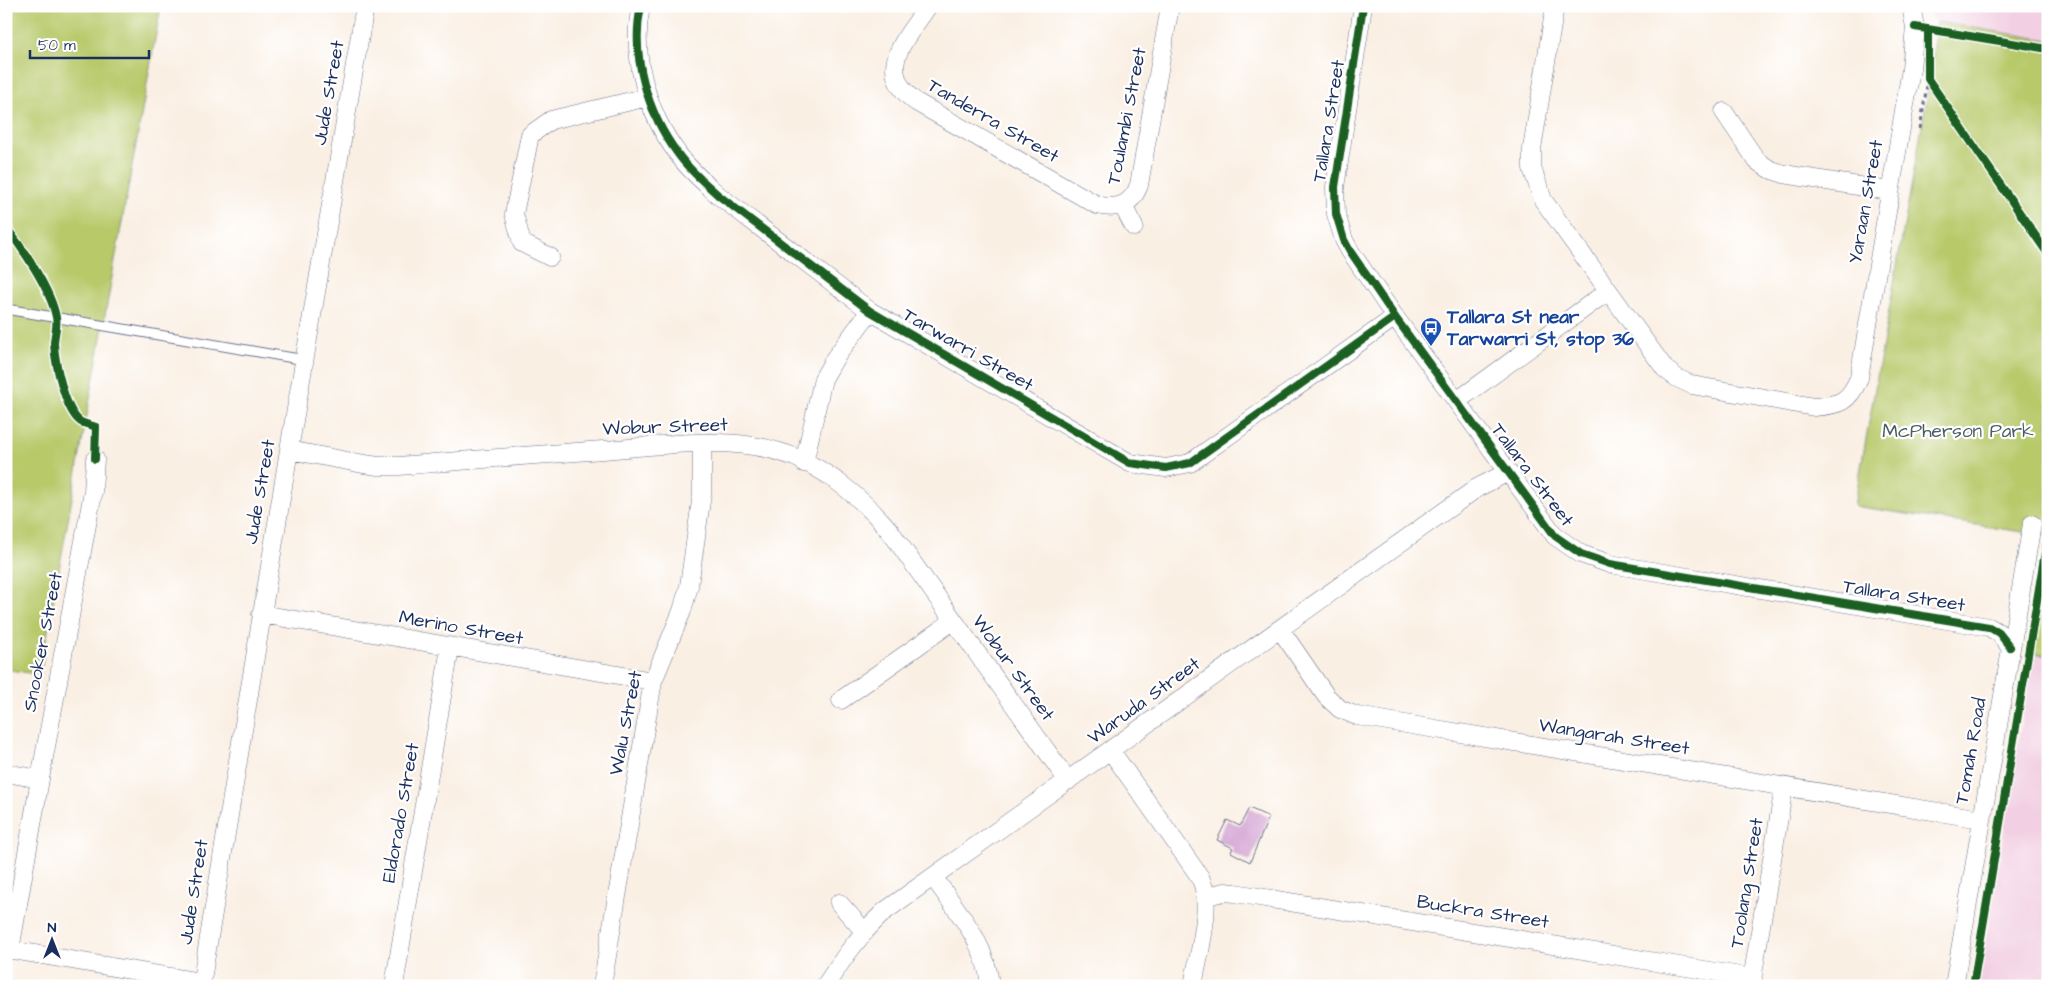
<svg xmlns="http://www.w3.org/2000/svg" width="2054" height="992" font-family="'Architects Daughter',sans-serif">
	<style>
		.built { fill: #f2cfe2 }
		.green { fill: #b8c96b; stroke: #6a7c64 }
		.building { fill: #d2a1d2 }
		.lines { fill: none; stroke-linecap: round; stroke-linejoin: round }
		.service-casing { stroke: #69728d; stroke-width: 11 }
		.minor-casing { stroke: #69728d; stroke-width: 19 }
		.path { stroke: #69728d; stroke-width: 3; stroke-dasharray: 4 4; stroke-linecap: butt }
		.service { stroke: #fff; stroke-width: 9 }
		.minor { stroke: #fff; stroke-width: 18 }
		.cycleway-casing { stroke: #fff; stroke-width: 11 }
		.cycleway { stroke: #1b5e20; stroke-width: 8 }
		.labels { text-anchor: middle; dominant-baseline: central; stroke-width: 4.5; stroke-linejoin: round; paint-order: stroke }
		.street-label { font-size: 19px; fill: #1b2f5e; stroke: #fff }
		.transit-label { font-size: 19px; font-weight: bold; fill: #164399; stroke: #fff; text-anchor: start }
		.park-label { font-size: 19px; fill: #4a5d62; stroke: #fff }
	</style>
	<rect width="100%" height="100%" fill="#fff"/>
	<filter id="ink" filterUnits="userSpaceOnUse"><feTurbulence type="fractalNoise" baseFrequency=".02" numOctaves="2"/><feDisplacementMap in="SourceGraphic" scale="10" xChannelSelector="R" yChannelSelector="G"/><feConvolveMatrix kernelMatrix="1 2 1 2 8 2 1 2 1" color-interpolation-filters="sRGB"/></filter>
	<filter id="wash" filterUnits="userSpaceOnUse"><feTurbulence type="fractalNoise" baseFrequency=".0096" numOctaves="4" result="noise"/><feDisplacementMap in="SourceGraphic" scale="20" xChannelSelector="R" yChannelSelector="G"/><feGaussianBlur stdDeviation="1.12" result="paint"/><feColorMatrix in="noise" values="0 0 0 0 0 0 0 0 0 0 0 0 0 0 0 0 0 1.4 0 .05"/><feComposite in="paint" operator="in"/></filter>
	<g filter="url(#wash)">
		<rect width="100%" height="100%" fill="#faefe3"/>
		<!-- built -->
		<path class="built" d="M1929,6H2048V40L1937,22L1931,16Z
			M2033,653L2048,656V986H1978Z"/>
		<!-- green -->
		<path class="green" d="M6,6H161L40,675L6,669Z
			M1937,22L2048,40V536L1854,506L1930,81Z
			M2048,566V656L2033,653Z"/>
		<g id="blocks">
			<!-- building -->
			<path class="building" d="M1249,808L1269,817L1250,862L1231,852L1233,848L1217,840L1227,820L1240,826Z"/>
		</g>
	</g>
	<g filter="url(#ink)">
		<use href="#blocks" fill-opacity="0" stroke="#69728d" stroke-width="1"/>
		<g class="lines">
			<!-- service casing -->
			<g class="service-casing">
				<path id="service" d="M6,309L305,360"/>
			</g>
			<!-- minor casing -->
			<g class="minor-casing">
				<path id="minor" d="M641,6C630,56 648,114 678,154C689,170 704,182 718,195L870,311L1130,463L1166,468L1190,463L1395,317
					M928,6C906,39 873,70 916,102L1097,205C1117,210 1132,205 1139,185L1170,6
					M1363,6L1335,187L1336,214L1344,240L1350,251L1395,317L1555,536L1581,554L1610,564L1989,627L1999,633L2010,647
					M1555,6L1532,149V168L1543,200L1665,369L1677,378L1692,385L1814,407C1840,405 1849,402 1859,378L1911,69L1915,27L1911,6
					M1724,112L1757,161L1769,169L1784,174L1889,191
					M1123,206L1134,227
					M550,257L522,243L514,214L530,135L551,120L648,97
					M1457,401L1608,291
					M289,450L358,463L378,466H399C467,460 535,455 603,450C661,446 723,435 780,452C822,464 863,499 890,531L1068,781
					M804,463L823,379L835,358L870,311
					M261,614L653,681
					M1280,629L1326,696L1340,709L1357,716L1981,819
					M841,700L953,621
					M1111,751L1200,877C1214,905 1198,955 1193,986
					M6,773L40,779
					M934,878C957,911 987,944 990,986
					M1206,896L1225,892L1235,893L1753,978
					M839,903L864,931
					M6,949L201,982
					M10,950L40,779L93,492L95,459
					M201,986L289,450L365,6
					M394,986L450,648
					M602,986L653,681L682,611L689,586L702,494V443
					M825,986C844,957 860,934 885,911L1477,488L1508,472
					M1751,986L1784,787
					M1954,986L2032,524"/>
			</g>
			<!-- path -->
			<path class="path" d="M1920,129L1928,79"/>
			<!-- service -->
			<use href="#service" class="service"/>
			<!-- minor -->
			<use href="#minor" class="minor"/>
			<!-- cycleway casing -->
			<g class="cycleway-casing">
				<path id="cycleway" d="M641,6C630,56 648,114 678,154C689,170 704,182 718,195L870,311L1130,463L1166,468L1190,463L1395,317
					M1363,6L1335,187L1336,214L1344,240L1350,251L1395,317L1555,536L1581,554L1610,564L1989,627L1999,633L2010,647
					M1915,27L2048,49
					M1928,29V79L2048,254
					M6,227C23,249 51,290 56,317C58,326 54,335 54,344C55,362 65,412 81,422C85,424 91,425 96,427L95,459
					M1973,986L2048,534"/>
			</g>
			<!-- cycleway -->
			<use href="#cycleway" class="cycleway"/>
		</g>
	</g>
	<!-- icons -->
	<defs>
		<g id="bus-pin" transform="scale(1.125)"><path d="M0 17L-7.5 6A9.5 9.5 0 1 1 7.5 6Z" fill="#1a4fb4" stroke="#fff"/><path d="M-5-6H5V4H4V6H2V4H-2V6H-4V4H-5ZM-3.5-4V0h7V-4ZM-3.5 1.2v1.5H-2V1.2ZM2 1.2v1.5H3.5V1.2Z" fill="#fff"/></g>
	</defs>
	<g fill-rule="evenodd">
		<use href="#bus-pin" x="1431" y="328"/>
	</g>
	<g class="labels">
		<!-- street labels -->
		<g class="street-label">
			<text transform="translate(329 93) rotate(-80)">Jude Street</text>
			<text transform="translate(1127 116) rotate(-79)">Toulambi Street</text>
			<text transform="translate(993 121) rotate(30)">Tanderra Street</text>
			<text transform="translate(1329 121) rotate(-81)">Tallara Street</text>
			<text transform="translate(1866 202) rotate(-80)">Yaraan Street</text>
			<text transform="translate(968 350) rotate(30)">Tarwarri Street</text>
			<text transform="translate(665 427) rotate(-2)">Wobur Street</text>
			<text transform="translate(1532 475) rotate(53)">Tallara Street</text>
			<text transform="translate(260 492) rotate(-80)">Jude Street</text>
			<text transform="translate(1904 596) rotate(9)">Tallara Street</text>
			<text transform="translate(461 628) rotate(10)">Merino Street</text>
			<text transform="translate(43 642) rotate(-79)">Snooker Street</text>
			<text transform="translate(1013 668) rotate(54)">Wobur Street</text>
			<text transform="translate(1144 701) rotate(-36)">Waruda Street</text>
			<text transform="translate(626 723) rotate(-79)">Walu Street</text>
			<text transform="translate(1614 737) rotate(9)">Wangarah Street</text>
			<text transform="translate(1971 751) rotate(-80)">Tomah Road</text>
			<text transform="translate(401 813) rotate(-80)">Eldorado Street</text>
			<text transform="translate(1747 883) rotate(-81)">Toolang Street</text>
			<text transform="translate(194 892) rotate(-81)">Jude Street</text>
			<text transform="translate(1483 912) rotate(9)">Buckra Street</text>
		</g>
		<!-- transit labels -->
		<g class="transit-label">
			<text x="1447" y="317">Tallara St near<tspan x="1447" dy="22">Tarwarri St, stop 36</tspan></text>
		</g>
		<!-- park labels -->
		<g class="park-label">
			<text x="1958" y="431">McPherson Park</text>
		</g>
	</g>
	<!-- margin -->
	<rect width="2054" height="992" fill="none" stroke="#fff" stroke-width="25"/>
	<!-- north arrow -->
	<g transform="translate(52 940)" stroke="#ffffff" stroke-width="4" paint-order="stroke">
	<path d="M0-4L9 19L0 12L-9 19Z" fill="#1b2f5e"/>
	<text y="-8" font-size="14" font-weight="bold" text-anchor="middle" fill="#1b2f5e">N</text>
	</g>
	<!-- scale -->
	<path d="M30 50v8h119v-8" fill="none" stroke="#1b2f5e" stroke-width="2.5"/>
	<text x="38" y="50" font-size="15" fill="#1b2f5e" stroke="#ffffff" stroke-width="4" paint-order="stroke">50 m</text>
</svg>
